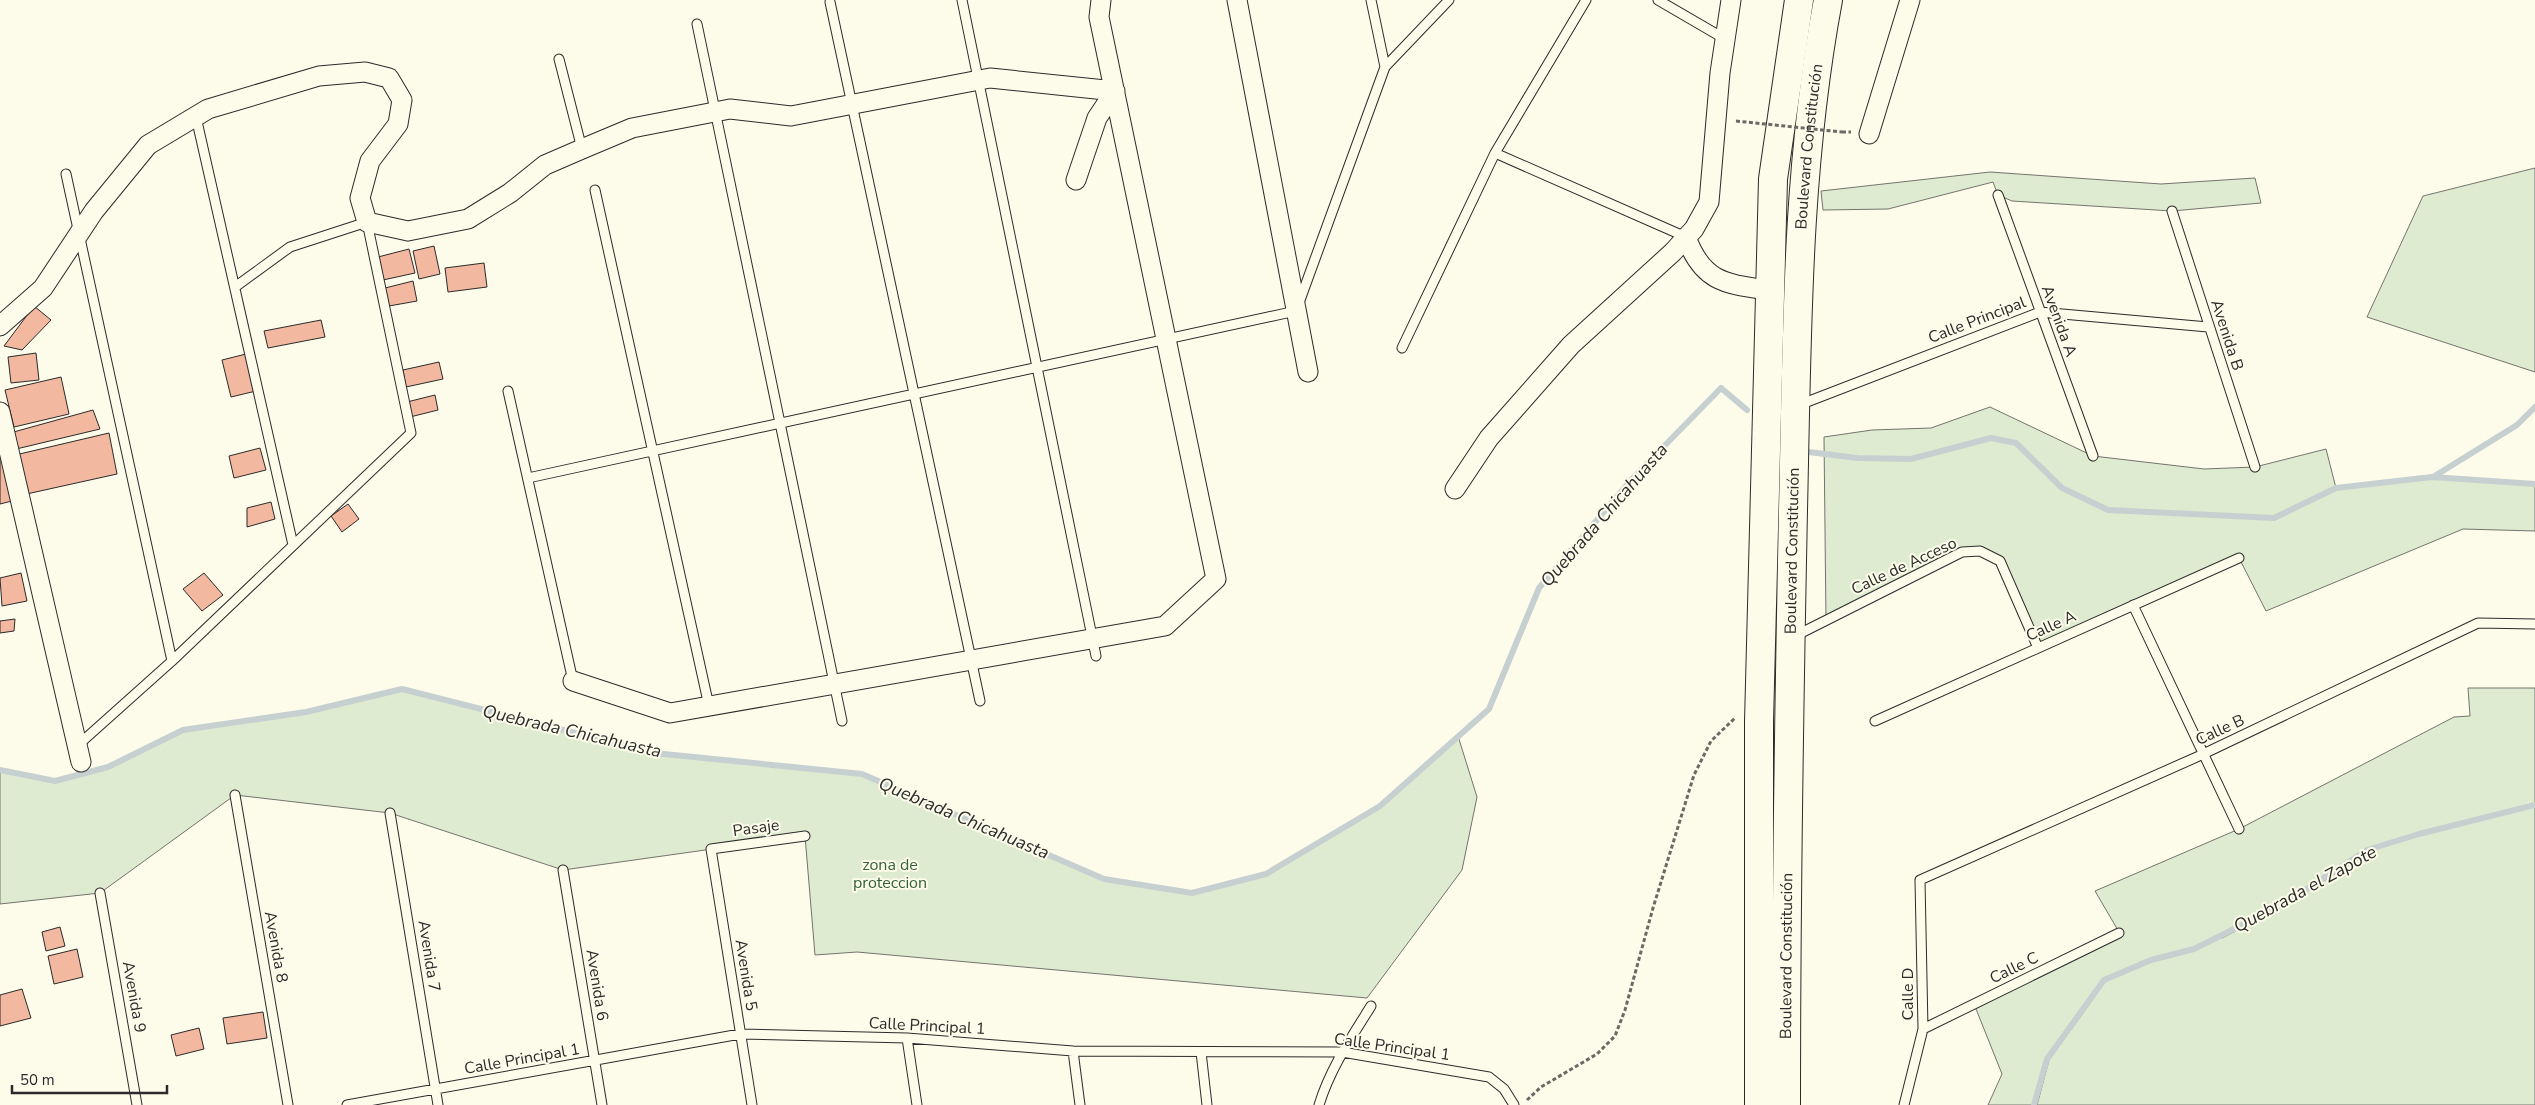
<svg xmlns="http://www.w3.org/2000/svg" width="2535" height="1105" font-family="'Nunito Sans',sans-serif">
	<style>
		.green { fill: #deebd1; stroke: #74746e; fill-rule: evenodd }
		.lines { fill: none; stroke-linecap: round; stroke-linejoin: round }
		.stream { stroke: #c7d0d0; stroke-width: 6 }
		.building { fill: #f2b8a0; stroke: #2b2b2b }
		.lane-casing { stroke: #2b2b2b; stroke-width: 11 }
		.street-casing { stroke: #2b2b2b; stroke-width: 21 }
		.highway-casing { stroke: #2b2b2b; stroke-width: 30 }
		.path { stroke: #6a6964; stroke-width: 3; stroke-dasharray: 4 2.5; stroke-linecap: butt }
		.lane { stroke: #fdfbea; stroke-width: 9 }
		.street { stroke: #fdfbea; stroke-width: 19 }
		.highway { stroke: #fdfbea; stroke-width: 28 }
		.path-bridge { stroke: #6a6964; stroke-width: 3; stroke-dasharray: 4 2.5; stroke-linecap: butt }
		.labels { text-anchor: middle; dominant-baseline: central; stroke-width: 4; stroke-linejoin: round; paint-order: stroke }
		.street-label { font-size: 16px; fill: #2b2b2b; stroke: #fdfbea }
		.park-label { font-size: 16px; fill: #34623c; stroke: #fdfbea }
		.water-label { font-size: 18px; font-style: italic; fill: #2b2b2b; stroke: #fdfbea }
	</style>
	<rect width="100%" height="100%" fill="#fdfbea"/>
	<!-- green -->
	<path class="green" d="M2535,168V372L2367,317L2423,196Z
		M1990,172L2161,184L2255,178L2261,203L2172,211L2012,201L1998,195L1993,182L1888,209L1823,210L1821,191Z
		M1990,407L2093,456L2204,469L2255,467L2326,449L2336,488L2432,477L2535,484V531L2463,529L2266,611L2239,558L2038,648L2000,561L1980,551L1962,552L1826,621L1824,437L1872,430L1931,428Z
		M2468,688H2535V1105H2037L2049,1060L2088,1006L2047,1059L2033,1105H1988L2002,1074L1974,1004L2119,932L2095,891L2239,829L2454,717L2470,716ZM2378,847L2282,907L2222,938L2280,906L2367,850Z
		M402,689L654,753L862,774L1104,878L1192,893L1266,874L1380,806L1458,736L1477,797L1462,870L1367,998L857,952L815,955L805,836L563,870L390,813L235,795L100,893L0,904V770L55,781L108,767L183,730L306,712Z"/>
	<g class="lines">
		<!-- stream -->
		<path class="stream" d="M1801,451L1857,458L1911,459L1991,438L2016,443L2062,488L2108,510L2274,518L2336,488L2432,477L2535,484
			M2433,477L2517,425L2535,407
			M0,770L55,781L108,767L183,730L306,712L402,689L654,753L862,774L1104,879L1192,893L1266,874L1380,806L1489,709L1539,588L1632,479L1721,388L1747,410
			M2034,1105L2047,1059L2104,980L2151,960L2194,949L2280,906L2367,850L2419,834L2535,805"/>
	</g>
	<!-- building -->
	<path class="building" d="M434,246L440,274L419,279L413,251Z
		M409,249L415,273L383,280L378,257Z
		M484,263L487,287L448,292L445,268Z
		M413,281L417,301L389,306L385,288Z
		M34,306L51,320L22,350L4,346Z
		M321,320L325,337L268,348L264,331Z
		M36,353L39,380L11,383L8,357Z
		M246,354L256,391L231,397L222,360Z
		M439,362L443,379L406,387L403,370Z
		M61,377L69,414L14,427L5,390Z
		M435,395L438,410L410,417L407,402Z
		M93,410L100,429L12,450L10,433Z
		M109,433L117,474L22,495L11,456Z
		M260,448L266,470L234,478L229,456Z
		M0,453L12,501L0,504Z
		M271,502L275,519L247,527V508Z
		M348,504L359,519L342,532L331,516Z
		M21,573L27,601L2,606L0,578Z
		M204,573L223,595L202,611L183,589Z
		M15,619L14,631L0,633V621Z
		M60,927L65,946L46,951L42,932Z
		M77,949L83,977L54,984L48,956Z
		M22,989L31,1018L0,1026V995Z
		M263,1012L267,1038L227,1044L223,1018Z
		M199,1028L204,1049L176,1056L171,1035Z"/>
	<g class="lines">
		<!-- lane casing -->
		<g class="lane-casing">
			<path id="lane" d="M962,0L1096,656
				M1371,0L1385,67
				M1658,0L1725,39
				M830,2L980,701
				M697,24L842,721
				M559,59L582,149
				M196,117L293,545
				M1495,153L1686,237
				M66,174L172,661
				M595,190L709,706
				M1998,195L2093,456
				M2172,211L2255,467
				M1402,348L1495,153L1586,0
				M508,391L573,681
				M1799,405L2040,312L2208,327
				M528,478L1296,311L1385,67L1449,0
				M2133,605L2239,829
				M1795,636L1962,552L1980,551L2000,561L2038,648
				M1875,721L2239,558
				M77,746L172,661L411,433L367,222L290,247L235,287
				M235,795L288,1105
				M390,813L438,1105
				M563,870L602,1105
				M100,893L137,1105
				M1923,1029L2119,933
				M907,1038L917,1105
				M1073,1051L1080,1105
				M1201,1052L1207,1105
				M347,1105L740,1034L907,1038L1073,1051L1342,1052L1489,1077L1504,1089L1514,1105
				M752,1105L711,849L805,836
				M1319,1105C1330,1069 1351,1038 1371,1006
				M1904,1105L1923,1029L1920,880L2199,756L2478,623L2535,624"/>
		</g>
		<!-- street casing -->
		<g class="street-casing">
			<path id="street" d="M1237,0L1308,372
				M1869,134L1910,0
				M1686,237C1703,283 1726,284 1769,290
				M0,326L43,288L94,211L148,145L208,109L319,76L365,72L389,78L402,100L398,124L370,161L360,198L367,222L408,231L468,219L510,193L545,165L582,149L632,128L730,109L791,116L990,78L1115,91L1097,118L1076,180
				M0,412L81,762
				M1455,489L1489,438L1571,345L1673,252L1694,229L1709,202L1720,73L1731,0
				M573,681L670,713L1165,626L1216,579L1099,17L1101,0"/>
		</g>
		<!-- highway casing -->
		<g class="highway-casing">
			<g id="highway">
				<path d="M1759,1105V722L1773,179L1799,0"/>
				<path id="s1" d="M1786,1105C1786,907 1789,708 1793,510C1797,337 1796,171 1828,0"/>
			</g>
		</g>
		<!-- path -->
		<path class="path" d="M1842,132H1851
			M1527,1100L1541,1087L1597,1054L1615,1036L1625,1010L1653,908L1694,775L1711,741L1735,718"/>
		<!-- lane -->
		<use href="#lane" class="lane"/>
		<!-- street -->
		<use href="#street" class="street"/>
		<!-- highway -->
		<use href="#highway" class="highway"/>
		<!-- path-bridge -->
		<path class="path-bridge" d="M1736,121L1842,132"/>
	</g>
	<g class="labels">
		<!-- street labels -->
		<g class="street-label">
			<text stroke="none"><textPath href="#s1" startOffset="959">Boulevard Constitución</textPath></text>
			<text transform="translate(1977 320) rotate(-21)">Calle Principal</text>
			<text transform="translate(2059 321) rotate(70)">Avenida A</text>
			<text transform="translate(2227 335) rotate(72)">Avenida B</text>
			<text stroke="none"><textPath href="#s1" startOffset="554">Boulevard Constitución</textPath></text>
			<text transform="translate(1904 566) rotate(-25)">Calle de Acceso</text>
			<text transform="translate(2051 626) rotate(-24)">Calle A</text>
			<text transform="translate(2220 730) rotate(-25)">Calle B</text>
			<text transform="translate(756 828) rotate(-8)">Pasaje</text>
			<text transform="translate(276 947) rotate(80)">Avenida 8</text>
			<text transform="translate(429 956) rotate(81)">Avenida 7</text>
			<text stroke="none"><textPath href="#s1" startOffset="149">Boulevard Constitución</textPath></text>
			<text transform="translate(2014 968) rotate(-26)">Calle C</text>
			<text transform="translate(746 975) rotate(81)">Avenida 5</text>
			<text transform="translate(597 985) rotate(81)">Avenida 6</text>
			<text transform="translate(1908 994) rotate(-90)">Calle D</text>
			<text transform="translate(134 997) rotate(80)">Avenida 9</text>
			<text transform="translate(927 1026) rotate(3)">Calle Principal 1</text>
			<text transform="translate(1392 1047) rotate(8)">Calle Principal 1</text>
			<text transform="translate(522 1059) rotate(-10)">Calle Principal 1</text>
		</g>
		<!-- park labels -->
		<g class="park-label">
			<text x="890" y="865">zona de<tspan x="890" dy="18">proteccion</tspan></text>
		</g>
		<!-- water labels -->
		<g class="water-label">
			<text transform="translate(1604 515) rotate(-49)">Quebrada Chicahuasta</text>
			<text transform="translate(572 731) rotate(13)">Quebrada Chicahuasta</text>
			<text transform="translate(964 818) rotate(23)">Quebrada Chicahuasta</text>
			<text transform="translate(2305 889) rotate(-29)">Quebrada el Zapote</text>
		</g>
	</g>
	<!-- scale -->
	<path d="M12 1085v8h155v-8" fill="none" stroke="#2b2b2b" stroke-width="2.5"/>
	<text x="20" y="1085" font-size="15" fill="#2b2b2b" stroke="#fdfbea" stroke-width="4" paint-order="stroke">50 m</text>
</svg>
